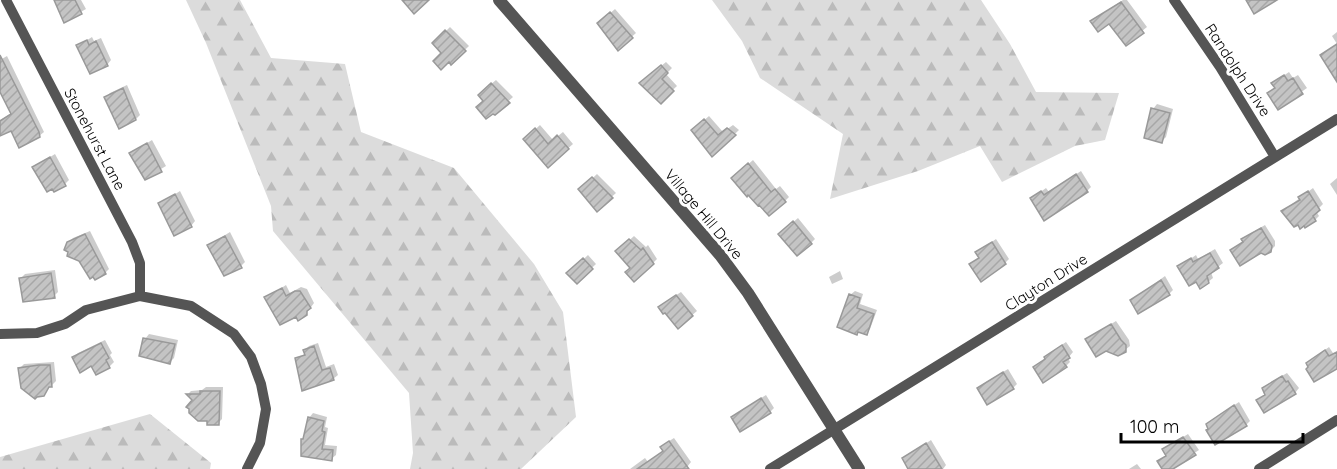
<svg xmlns="http://www.w3.org/2000/svg" width="1337" height="469" font-family="Quicksand,sans-serif">
	<style>
		.forest { fill: url(#forest-firs) }
		.shadow { fill: #0003 }
		.building { fill: url(#building-hatch); stroke: #999; stroke-width: 1.5 }
		.lines { fill: none; stroke-linecap: round; stroke-linejoin: round }
		.minor { stroke: #555; stroke-width: 10 }
		.tertiary { stroke: #555; stroke-width: 12 }
		.labels { text-anchor: middle; dominant-baseline: central; stroke-width: 6; stroke-linejoin: round; paint-order: stroke }
		.street-label { font-size: 15px; fill: #000; stroke: #fff }
	</style>
	<defs>
		<pattern id="forest-firs" width="22" height="20" patternUnits="userSpaceOnUse" patternTransform="scale(1.5)"><rect width="22" height="20" fill="#dcdcdc"/><path d="M5 1l3.5 6h-7zM16 11l3.5 6h-7z" fill="#bbb"/></pattern>
		<pattern id="building-hatch" width="6" height="6" patternUnits="userSpaceOnUse" patternTransform="scale(1.5)"><rect width="6" height="6" fill="#c4c4c4"/><path d="M-1 1l2-2M0 6l6-6M5 7l2-2" fill="none" stroke="#a7a7a7"/></pattern>
	</defs>
	<rect width="100%" height="100%" fill="#fff"/>
	<!-- forest -->
	<path class="forest" d="M186,0H240L271,58L345,64L361,132L454,168L534,264L563,312L576,417L521,469H410L413,453L409,393L273,231L271,206L206,43Z
		M712,0H981L1010,44L1036,92L1119,93L1105,140L1075,146L1002,182L980,146L918,171L830,199L843,134L760,78L742,41Z
		M150,414L211,463L210,469H0V457Z"/>
	<!-- shadow -->
	<path class="shadow" d="M56,0H81L86,9L65,21Z
		M1123,0H1127L1147,27L1126,44L1109,22L1097,17Z
		M615,9L636,33L618,49L599,23Z
		M450,27L469,46L451,63L434,43Z
		M1337,32V71L1322,55L1337,44L1332,36Z
		M92,37L94,41L101,38L111,60L107,65L78,46Z
		M7,56L44,132L39,136L11,129L0,134V120L12,113L0,89V60Z
		M666,62L672,68L666,74L677,86L661,101L645,79Z
		M1289,72L1293,78L1298,75L1307,88L1278,108L1276,87L1273,83Z
		M496,80L513,97L495,113L485,101L484,90Z
		M127,85L140,115L136,119L105,98L110,93Z
		M1157,104L1173,109L1166,137L1162,141L1153,109Z
		M709,116L723,132L733,125L739,130L713,155L693,130Z
		M540,125L553,140L563,132L573,144L548,166L525,139Z
		M152,140L166,166L146,178L131,153Z
		M55,154L69,180L65,184L53,187L34,167Z
		M753,160L776,189L780,186L789,197L785,201L737,174Z
		M1081,171L1091,187L1087,191L1032,198L1046,188L1049,192Z
		M597,174L616,193L597,210L580,190Z
		M1337,178V195L1330,184Z
		M1313,188L1323,204L1316,211L1319,216L1315,220L1288,207Z
		M180,191L195,221L191,226L160,204Z
		M798,218L815,239L811,243L784,230Z
		M1265,225L1275,241V246L1271,250H1232L1244,241L1243,240L1248,235Z
		M90,231L109,269L105,273L68,243L73,238Z
		M230,232L245,262L241,266L209,245Z
		M634,236L646,247L648,245L657,259L653,263L632,268L622,247Z
		M996,239L1009,259L1005,263L980,257L977,252Z
		M1215,249L1223,263L1211,272L1213,278L1208,282L1196,280L1179,267L1196,255L1198,259Z
		M588,255L596,264L577,282L569,273Z
		M55,270L58,292L54,296L21,278L25,274Z
		M840,271L843,279L832,284L829,277Z
		M1165,276L1173,290L1169,294L1132,300Z
		M286,285L290,293L301,287L307,289L314,303L306,314L296,315L266,298Z
		M855,291L863,294L860,304L877,310L870,329L866,333L850,295Z
		M681,292L697,311L678,327L664,303Z
		M1116,321L1129,340L1130,346L1125,350L1087,339Z
		M149,334L178,340L174,358L170,362L145,339Z
		M105,340L112,353L110,355L114,362L110,366L97,373L92,364L74,357L78,353Z
		M1066,342L1073,352L1068,358L1070,362L1066,366L1035,367L1046,358L1050,353Z
		M318,343L326,367L334,364L338,375L333,379L297,359L306,353L305,350L309,346Z
		M1329,347L1333,353L1337,351V367L1307,363Z
		M54,362L56,381L43,394L20,368L24,364Z
		M1008,369L1017,384L1013,388L983,384Z
		M1287,373L1299,388L1295,393L1258,400L1267,394L1263,389L1268,384Z
		M206,387H223L222,419L218,423L208,420L188,394L191,391L202,390Z
		M766,395L774,408L770,412L732,417Z
		M1239,402L1250,421L1246,425L1212,420Z
		M313,413L327,417L325,427L328,428L325,445L337,446L336,455L331,459L302,439L305,437L309,418Z
		M1188,434L1199,450L1170,469H1163L1159,461L1167,455L1164,449Z
		M674,438L691,462L687,467L683,469H630L645,458L648,462L664,451L666,443Z
		M931,440L946,465L943,469H911L904,458Z
		M1137,464L1141,469H1129Z"/>
	<!-- building -->
	<path class="building" d="M54,0H75L82,14L64,23Z
		M402,0H429L414,14Z
		M1246,0H1277L1254,14Z
		M1121,2L1144,33L1126,46L1109,24L1098,32L1090,21Z
		M610,12L633,38L618,51L597,23Z
		M445,30L466,51L451,65L449,62L441,70L433,61L441,53L432,43Z
		M87,40L89,45L96,41L108,66L90,74L76,45Z
		M1337,44V82L1320,55Z
		M0,55L39,132L40,137L19,148L11,131L0,136V121L11,114L0,92Z
		M661,65L668,73L662,79L674,91L661,104L639,83Z
		M1284,75L1288,81L1293,78L1303,94L1278,110L1267,93L1275,88L1271,83Z
		M491,83L510,103L495,115L493,114L486,119L476,107L483,101L478,95Z
		M123,88L136,120L119,129L104,97Z
		M1151,108L1170,113L1162,143L1144,138Z
		M704,119L718,135L727,128L736,135L712,157L691,130Z
		M535,128L548,144L557,135L569,149L548,168L523,139Z
		M147,143L162,172L145,180L129,153Z
		M50,157L66,186L54,192L52,189L47,192L32,167Z
		M748,163L771,192L775,189L786,202L769,216L759,205L758,206L748,195L747,197L731,178Z
		M1076,174L1088,192L1044,221L1030,198L1041,191L1044,195Z
		M592,177L613,198L597,212L578,189Z
		M1308,191L1320,210L1313,216L1316,221L1305,228L1304,226L1300,229L1298,225L1294,227L1281,211L1300,200L1298,197Z
		M175,194L192,227L174,236L158,203Z
		M793,221L812,244L797,256L778,234Z
		M1261,228L1272,246L1271,252L1265,255L1261,253L1240,266L1230,250L1243,242L1241,239Z
		M85,234L106,274L95,280L93,277L90,279L79,261L67,256L68,252L64,250L67,242Z
		M225,236L242,268L224,276L207,245Z
		M629,239L641,250L643,248L654,264L634,282L625,272L630,268L615,251Z
		M992,242L1006,264L981,282L969,264L979,258L975,252Z
		M1210,253L1219,268L1207,276L1209,283L1200,289L1196,282L1189,286L1177,266L1191,258L1193,262Z
		M583,258L593,269L577,284L566,273Z
		M51,273L55,298L23,302L19,278Z
		M1161,280L1170,295L1138,314L1130,300Z
		M282,288L286,296L295,291H300L311,308L307,311V315L298,321L296,317L280,325L264,297Z
		M849,294L860,298L857,308L874,314L867,335L858,332L857,335L837,327Z
		M676,295L693,316L678,329L665,313L663,314L658,307Z
		M1111,324L1121,340L1126,345V352L1118,356L1106,351L1096,357L1085,339Z
		M143,338L175,344L170,364L139,356Z
		M101,343L109,358L106,360L110,368L96,375L91,366L80,373L72,357Z
		M1062,345L1070,358L1063,362L1067,367L1043,383L1033,367L1045,359L1044,357Z
		M314,346L322,370L330,368L334,380L302,391L295,358L305,355L303,350Z
		M1325,350L1329,356L1337,352V369L1314,382L1306,369L1308,367L1306,363Z
		M39,365H50L52,387H49L44,396L37,397L35,399L21,388L18,368Z
		M1003,372L1014,389L987,405L977,388Z
		M1282,376L1286,382L1288,381L1296,394L1264,413L1256,400L1265,395L1262,388Z
		M200,391H220L219,425H207V421H198L189,413V409L186,407L192,400L186,394H200Z
		M761,398L771,413L740,432L731,417Z
		M1234,405L1247,426L1215,445L1206,430L1208,429L1206,424Z
		M308,417L324,421L322,431L325,432L322,449L333,450L332,461L301,456V439H303Z
		M1183,437L1196,455L1173,469H1162L1157,461L1166,456L1162,449Z
		M669,441L689,469H637L663,451L660,447Z
		M926,443L942,469H908L902,458Z"/>
	<g class="lines">
		<!-- minor -->
		<path class="minor" d="M6,0L132,242L140,263V296
			M1174,0L1220,67L1275,157
			M0,334L37,333L65,324L86,310L140,296L191,306L234,334L251,357L261,384L266,409L260,443L247,469
			M770,469L1337,119
			M1259,469L1337,420"/>
		<!-- tertiary -->
		<path class="tertiary" d="M499,0L720,255L748,293L859,469"/>
	</g>
	<g class="labels">
		<!-- street labels -->
		<g class="street-label">
			<text transform="translate(1238 70) rotate(57)">Randolph Drive</text>
			<text transform="translate(95 139) rotate(62)">Stonehurst Lane</text>
			<text transform="translate(704 214) rotate(50)">Village Hill Drive</text>
			<text transform="translate(1046 282) rotate(-32)">Clayton Drive</text>
		</g>
	</g>
	<!-- scale -->
	<path d="M1121 433v9h182v-9" fill="none" stroke="#000000" stroke-width="3"/>
	<text x="1130" y="433" font-size="18" fill="#000000" stroke="#ffffff" stroke-width="4.5" paint-order="stroke">100 m</text>
</svg>
